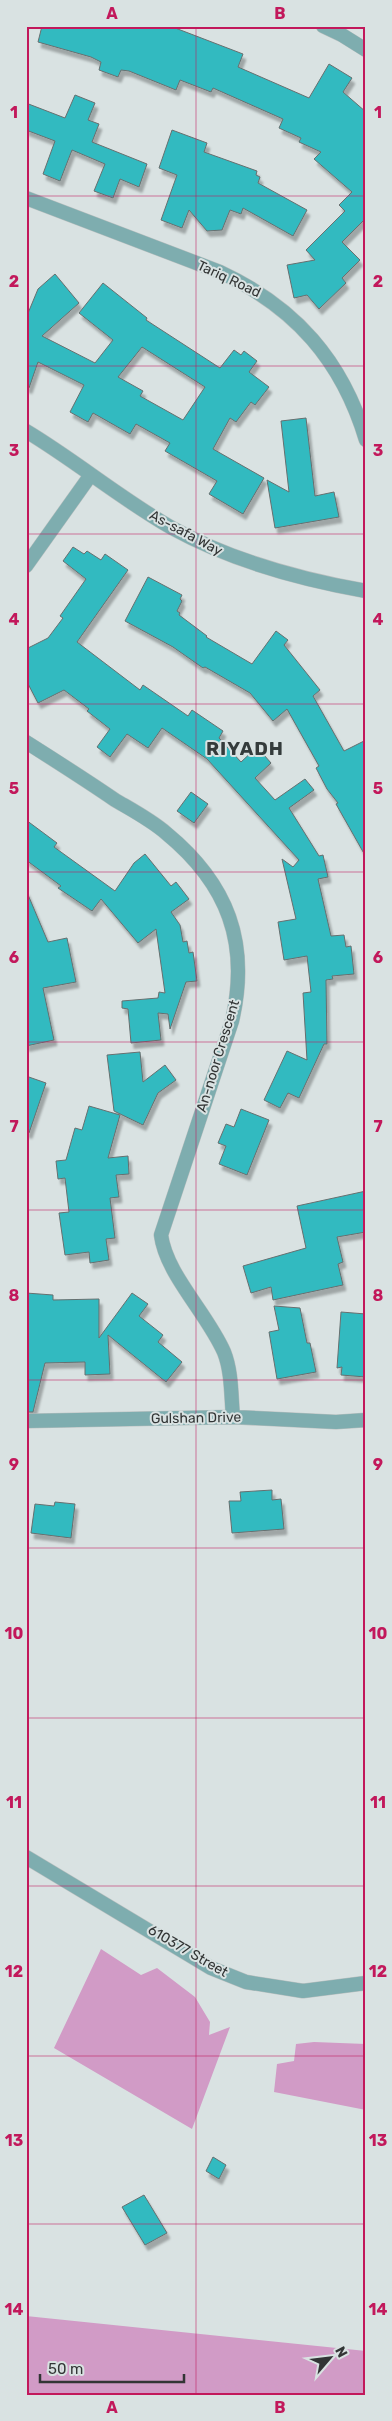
<svg xmlns="http://www.w3.org/2000/svg" width="392" height="2421" font-family="Rubik,sans-serif">
	<style>
		.green { fill: #d19bc6 }
		.building { fill: #30bac0; stroke: #676f6f; fill-rule: evenodd; filter: url(#shadow) }
		.lines { fill: none; stroke-linecap: round; stroke-linejoin: round }
		.minor-casing { stroke: #b8bfbf; stroke-width: 15 }
		.minor { stroke: #7eadaf; stroke-width: 14 }
		.grid { fill: none; stroke: #c2185b; stroke-width: 1; stroke-opacity: 0.55 }
		.labels { text-anchor: middle; dominant-baseline: central; stroke-width: 4; stroke-linejoin: round; paint-order: stroke }
		.street-label { font-size: 14px; fill: #323535; stroke: #d9e2e2 }
		.district-label { font-size: 19px; font-weight: bold; letter-spacing: 1px; fill: #343b3b; stroke: #d9e2e2 }
		.neatline { fill: none; stroke: #c2185b; stroke-width: 2 }
		.grid-label { font-size: 16px; text-anchor: middle; font-weight: bold; fill: #c2185b }
	</style>
	<defs>
		<filter id="shadow"><feDropShadow dx="3" dy="5.5" stdDeviation="1" flood-color="#0004"/></filter>
	</defs>
	<rect width="100%" height="100%" fill="#d9e2e2"/>
	<!-- green -->
	<path class="green" d="M101,1949L141,1975L157,1968L195,1997L210,2022L209,2035L230,2027L192,2129L54,2048Z
		M314,2042L366,2044V2110L274,2092L277,2064L294,2061L296,2044Z
		M26,2316L366,2351V2395H26Z"/>
	<!-- building -->
	<path class="building" d="M42,26H170L243,54L238,67L309,98L329,64L352,78L343,92L366,112V218L342,242L360,260L342,278L346,283L319,309L307,295L294,298L287,265L315,260L306,250L345,211L339,205L352,192L314,159L321,152L299,142L301,138L279,128L283,119L213,88L211,92L180,80L176,90L129,71L121,70L118,77L99,70L101,62L91,57L38,42Z
		M75,95L95,103L88,120L99,124L92,142L147,164L139,187L120,179L113,198L94,191L105,164L72,150L60,181L43,174L55,141L26,130V103L65,118Z
		M172,130L207,143L204,152L257,171L256,175L260,177L258,183L307,210L293,236L243,208L241,214L230,210L222,230L207,231L189,210L182,228L161,220L177,175L159,168Z
		M55,274L79,303L42,336L95,363L113,340L79,313L103,283L147,318L146,320L220,368L234,350L241,355L244,351L257,361L249,372L269,387L255,405L251,402L236,422L230,418L213,449L264,478L243,514L209,494L217,481L165,451L170,443L136,424L130,434L93,413L88,422L70,412L84,385L38,362L29,388L26,387V318L38,289ZM142,347L205,387L183,420L140,396L143,391L118,377Z
		M306,418L315,496L334,492L339,517L275,528L267,480L289,492L281,421Z
		M73,547L84,554L87,551L101,560L105,554L128,570L77,642L140,690L143,685L188,716L192,710L223,731L219,738L241,762L257,747L271,763L255,778L275,800L305,779L314,790L289,808L319,856L323,855L328,877L318,879L331,936L344,935L346,947L351,946L354,974L332,976L333,979L326,980L327,1044H324L299,1098L288,1093L280,1108L264,1100L287,1051L307,1060L303,993L311,992L307,956L284,960L278,922L296,919L282,859L293,867L299,860L207,759L162,728L148,748L127,734L110,757L97,747L110,729L87,711L89,709L64,690L38,703L26,680V649L48,638L63,618L60,616L86,579L63,561Z
		M148,577L182,595L180,599L182,601L177,611L180,613L179,615L207,636L206,637L252,664L276,631L288,640L284,645L320,690L313,696L344,751L366,740V857L336,804L338,803L327,789L316,768L319,766L287,709L273,721L250,693L205,667L203,668L173,647L125,621Z
		M191,792L208,804L194,823L177,811Z
		M26,820L57,843L54,847L115,891L134,863L145,854L171,886L176,882L189,899L171,912L180,925L183,942L187,941L189,953L193,952L197,981L186,982L170,1029L168,1014L158,1013L161,1040L131,1043L128,1009L122,1008V1001L158,998L159,992L165,993L156,929L138,943L101,899L92,911L58,888L61,886L26,860Z
		M26,890L48,942L67,938L76,982L43,988L54,1040L26,1046Z
		M140,1052L143,1082L165,1065L176,1080L158,1093L143,1125L114,1111L107,1055Z
		M26,1076L46,1083L29,1133L26,1132Z
		M89,1106L120,1115L108,1158L128,1156L129,1174L116,1175L119,1197L110,1198L115,1238L106,1239L109,1260L90,1263L89,1252L65,1255L59,1213L69,1212L65,1178L58,1179L56,1161L66,1160L75,1128L82,1130Z
		M241,1109L269,1120L247,1175L219,1164L226,1146L218,1143L226,1124L234,1127Z
		M366,1191V1232L337,1237L343,1262L338,1264L343,1285L273,1300L271,1287L251,1293L243,1266L306,1248L297,1206Z
		M26,1293L53,1295V1300L99,1299V1338L132,1293L148,1304L139,1316L163,1335L158,1342L182,1362L166,1382L108,1335L110,1374L85,1375V1362L45,1363L33,1412H26Z
		M274,1306L300,1308L307,1343H310L316,1372L277,1379L269,1332L279,1330Z
		M341,1312L366,1314V1377L341,1375L342,1367L337,1368Z
		M272,1490V1500L281,1499L284,1529L232,1533L229,1501H241L240,1492Z
		M55,1502L75,1504L71,1538L31,1533L35,1504L54,1506Z
		M213,2157L226,2165L219,2179L206,2171Z
		M144,2195L167,2233L145,2245L122,2207Z"/>
	<g class="lines">
		<!-- minor casing -->
		<g class="minor-casing">
			<path id="minor" d="M323,26L342,35L366,50
				M26,198L220,272C295,307 342,360 366,440
				M26,431C76,461 121,499 172,528C232,561 298,579 366,591
				M26,566L90,476
				M26,742C56,761 86,780 115,800C132,810 151,820 166,833C228,884 250,943 232,1021L161,1235C166,1274 207,1313 224,1352C232,1372 231,1396 233,1417
				M26,1421L233,1417L336,1422L366,1420
				M26,1857L211,1968L246,1982L303,1991L366,1983"/>
		</g>
		<!-- minor -->
		<use href="#minor" class="minor"/>
	</g>
	<!-- grid -->
	<path class="grid" d="M196,26V2395M26,196H366M26,366H366M26,534H366M26,704H366M26,872H366M26,1042H366M26,1210H366M26,1380H366M26,1548H366M26,1718H366M26,1886H366M26,2056H366M26,2224H366"/>
	<g class="labels">
		<!-- street labels -->
		<g class="street-label">
			<text transform="translate(229 279) rotate(25)">Tariq Road</text>
			<text transform="translate(186 533) rotate(28)">As-safa Way</text>
			<text transform="translate(218 1056) rotate(-73)">An-noor Crescent</text>
			<text transform="translate(196 1418) rotate(-1)">Gulshan Drive</text>
			<text transform="translate(188 1951) rotate(30)">610377 Street</text>
		</g>
		<!-- district labels -->
		<g class="district-label">
			<text x="245" y="748">RIYADH</text>
		</g>
	</g>
	<!-- border -->
	<rect width="392" height="2421" fill="none" stroke="#d9e2e2" stroke-width="55"/>
	<!-- north arrow -->
	<g transform="translate(330 2358) rotate(62)" stroke="#d9e2e2" stroke-width="4" paint-order="stroke">
	<path d="M0-4L9 19L0 12L-9 19Z" fill="#323535"/>
	<text y="-8" font-size="14" font-weight="bold" text-anchor="middle" fill="#323535">N</text>
	</g>
	<!-- scale -->
	<path d="M40 2374v8h144v-8" fill="none" stroke="#323535" stroke-width="2.5"/>
	<text x="48" y="2374" font-size="15" fill="#323535" stroke="#d9e2e2" stroke-width="4" paint-order="stroke">50 m</text>
	<rect x="28" y="28" width="336" height="2366" class="neatline"/>
	<g class="grid-label">
		<text x="112" y="19">A</text>
		<text x="280" y="19">B</text>
		<text x="14" y="118">1</text>
		<text x="378" y="118">1</text>
		<text x="14" y="287">2</text>
		<text x="378" y="287">2</text>
		<text x="14" y="456">3</text>
		<text x="378" y="456">3</text>
		<text x="14" y="625">4</text>
		<text x="378" y="625">4</text>
		<text x="14" y="794">5</text>
		<text x="378" y="794">5</text>
		<text x="14" y="963">6</text>
		<text x="378" y="963">6</text>
		<text x="14" y="1132">7</text>
		<text x="378" y="1132">7</text>
		<text x="14" y="1301">8</text>
		<text x="378" y="1301">8</text>
		<text x="14" y="1470">9</text>
		<text x="378" y="1470">9</text>
		<text x="14" y="1639">10</text>
		<text x="378" y="1639">10</text>
		<text x="14" y="1808">11</text>
		<text x="378" y="1808">11</text>
		<text x="14" y="1977">12</text>
		<text x="378" y="1977">12</text>
		<text x="14" y="2146">13</text>
		<text x="378" y="2146">13</text>
		<text x="14" y="2315">14</text>
		<text x="378" y="2315">14</text>
		<text x="112" y="2413">A</text>
		<text x="280" y="2413">B</text>
	</g>
</svg>
